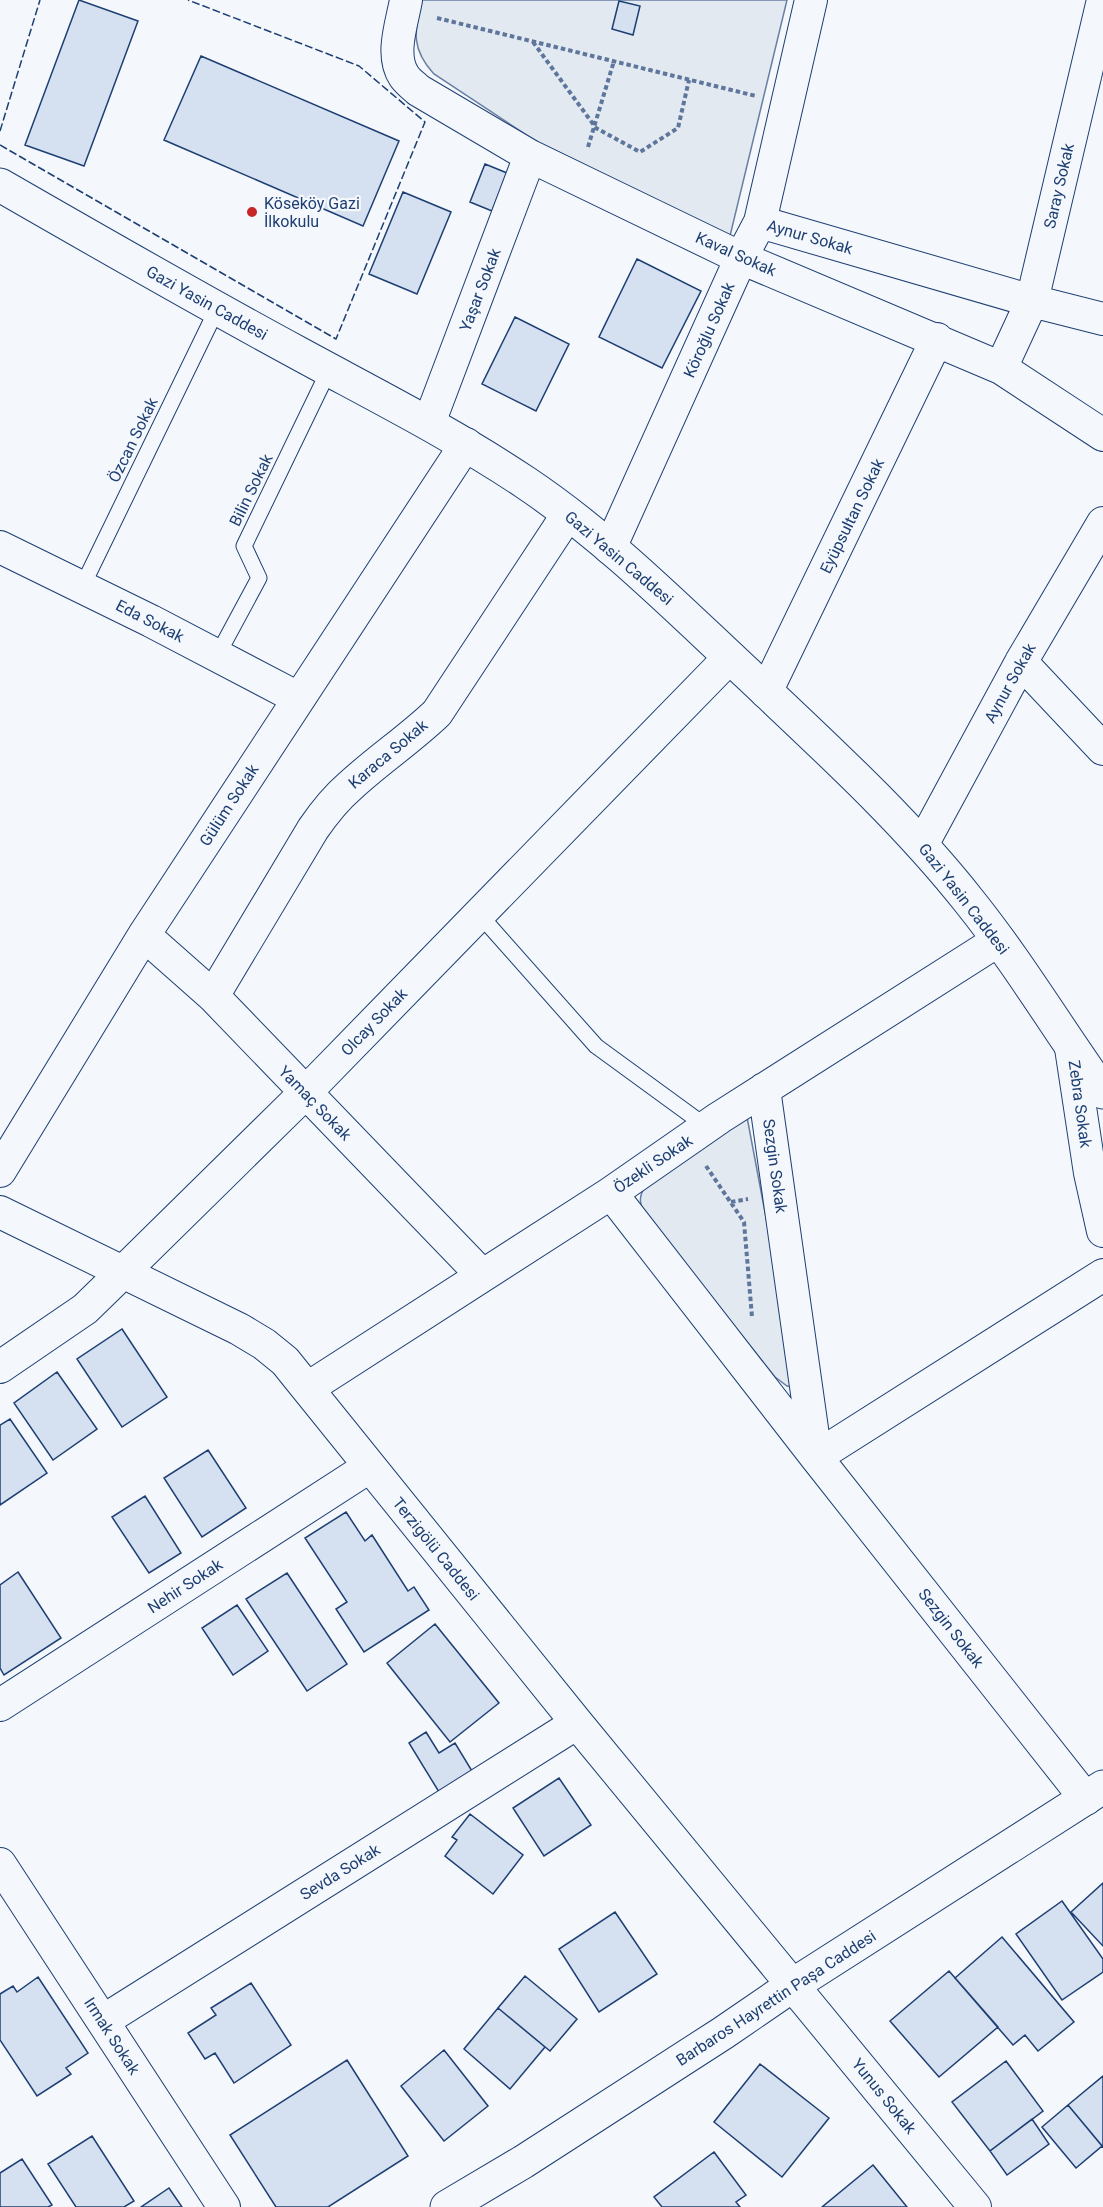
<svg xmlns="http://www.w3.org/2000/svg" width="1103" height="2207" font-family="Roboto,sans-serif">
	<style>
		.green { fill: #e3e9f0; stroke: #687fa3; stroke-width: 1.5 }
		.building { fill: #d5e0f0; stroke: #1d3f73; stroke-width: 1.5 }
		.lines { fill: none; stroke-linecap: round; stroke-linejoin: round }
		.lane-casing { stroke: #1d3f73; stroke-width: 17 }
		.street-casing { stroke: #1d3f73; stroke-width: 34 }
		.secondary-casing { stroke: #1d3f73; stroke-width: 35 }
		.path { stroke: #5e769c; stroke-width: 4; stroke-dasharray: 4.5 3; stroke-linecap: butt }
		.lane { stroke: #f4f7fb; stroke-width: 15 }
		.street { stroke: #f4f7fb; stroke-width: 32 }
		.secondary { stroke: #f4f7fb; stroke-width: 33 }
		.fence { stroke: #1d3f73; stroke-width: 1.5; stroke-dasharray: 8 3; stroke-linecap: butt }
		.poi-dot { fill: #c62828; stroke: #f4f7fb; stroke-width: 2 }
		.labels { text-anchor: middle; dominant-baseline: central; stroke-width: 4.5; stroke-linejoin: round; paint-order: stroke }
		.street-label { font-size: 16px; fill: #1d3f73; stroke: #f4f7fb }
		.poi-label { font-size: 16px; fill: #1d3f73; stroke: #f4f7fb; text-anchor: start }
	</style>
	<rect width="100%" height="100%" fill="#f4f7fb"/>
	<!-- green -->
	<path class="green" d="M422,0H787L730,236L534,140L434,74C410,48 415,31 422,0Z
		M747,1117L797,1382L793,1387L787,1386L775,1377L647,1217C640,1206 637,1197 646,1186Z"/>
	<!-- building -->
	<path class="building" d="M79,0L138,21L84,166L25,145Z
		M619,1L640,6L633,35L612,29Z
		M201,56L399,141L363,226L164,140Z
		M485,164L507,173L492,211L470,202Z
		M403,192L451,212L417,294L369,274Z
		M637,259L701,291L662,368L599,337Z
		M515,317L569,344L536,411L482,384Z
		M122,1329L167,1397L122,1427L77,1359Z
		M57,1372L97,1429L53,1460L14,1403Z
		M10,1419L47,1473L0,1505V1425Z
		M208,1450L246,1508L202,1537L164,1478Z
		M145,1496L181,1553L149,1573L112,1517Z
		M346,1512L365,1541L372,1535L408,1591L414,1587L429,1610L364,1652L336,1609L347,1602L305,1538Z
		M18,1572L61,1638L4,1675L0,1668V1585Z
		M287,1573L347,1664L307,1691L246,1599Z
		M237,1605L268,1651L233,1675L202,1628Z
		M435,1624L499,1703L450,1742L387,1663Z
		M426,1732L439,1753L455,1743L472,1771L439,1792L409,1743Z
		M559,1778L591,1825L544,1856L513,1808Z
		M470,1814L523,1855L493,1894L445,1856L457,1840L452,1837Z
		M1103,1883V1946L1071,1912Z
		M1062,1901L1103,1959V1972L1062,2000L1016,1934Z
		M615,1912L657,1974L599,2012L559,1949Z
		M1002,1937L1074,2022L1038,2051L1025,2035L1013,2045L955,1978Z
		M949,1971L998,2027L939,2077L890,2021Z
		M525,1976L577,2019L550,2051L498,2008Z
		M38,1977L88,2053L66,2068L71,2074L37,2096L0,2040V1994L13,1986L17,1992Z
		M251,1983L291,2045L234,2083L215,2053L205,2059L188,2033L216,2015L211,2008Z
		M498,2008L545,2047L510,2089L464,2049Z
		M444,2050L488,2106L444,2141L401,2086Z
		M347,2060L408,2156L328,2207H276L230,2135Z
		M1006,2061L1043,2111L990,2151L952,2102Z
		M760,2064L829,2118L782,2177L714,2122Z
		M1103,2076V2147L1068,2105Z
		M1068,2105L1102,2146L1076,2168L1042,2127Z
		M1032,2119L1049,2144L1007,2175L990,2151Z
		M92,2136L134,2201L124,2207H76L48,2164Z
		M714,2152L746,2195L736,2202L740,2207H662L654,2197Z
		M22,2159L52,2205L48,2207H0V2173Z
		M873,2165L907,2207H822Z
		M169,2188L182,2207H141Z"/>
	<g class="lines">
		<!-- lane casing -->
		<g class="lane-casing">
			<path id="lane" d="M82,587L217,309
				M217,656L259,578L244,546L329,370
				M479,914L596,1046L707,1127"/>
		</g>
		<!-- street casing -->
		<g class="street-casing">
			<path id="street" d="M406,0C402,23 390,55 404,76C407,81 414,86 418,90L530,156L741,258L1001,368L1103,435
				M760,222L1032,301L1103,319
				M1001,368L1032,301L1103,0
				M429,423L530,156
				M0,547L151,621L298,698
				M610,548L741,258L760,222L811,0
				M1021,662L1103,749
				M766,692L937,339
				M922,845L1021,662L1103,523
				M144,935L213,996L482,1275
				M213,996L313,829C324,813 336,798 350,786C378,760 410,739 437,713L568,514
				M1071,1048L1090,1173L1103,1231
				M764,1089L816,1457L1103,1275
				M0,1171L144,935L466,444
				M611,1193L816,1457L1086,1799
				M0,1212L239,1329L264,1344L285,1361L577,1723L975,2207
				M0,1367L85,1309L122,1273L305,1093L730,657
				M308,1388L611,1193L719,1118L999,940
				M0,1705L369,1467
				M0,1864L224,2207
				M103,2021L577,1723"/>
		</g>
		<!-- secondary casing -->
		<g class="secondary-casing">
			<path id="secondary" d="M0,185C99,242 198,299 298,353C375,395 453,434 526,483C608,538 679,610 751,677C827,749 904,819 969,901C1018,962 1058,1029 1103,1092
				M447,2207L523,2162L723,2033L793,1985L1103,1787"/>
		</g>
		<!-- path -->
		<path class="path" d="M437,18L756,96
			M533,42L596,128L640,152L678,128L689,80
			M588,147L614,61
			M706,1166L744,1222L752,1317
			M731,1202L748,1199"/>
		<!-- lane -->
		<use href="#lane" class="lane"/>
		<!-- street -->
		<use href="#street" class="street"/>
		<!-- secondary -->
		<use href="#secondary" class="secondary"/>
		<!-- fence -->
		<path class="fence" d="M0,131L40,0
			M0,145L336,339L425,122L359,66L188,0"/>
	</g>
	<!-- markers -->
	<circle class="poi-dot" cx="252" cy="212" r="6"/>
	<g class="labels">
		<!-- street labels -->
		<g class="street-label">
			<text transform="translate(1059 186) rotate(-77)">Saray Sokak</text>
			<text transform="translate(810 237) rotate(16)">Aynur Sokak</text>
			<text transform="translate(736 254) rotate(24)">Kaval Sokak</text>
			<text transform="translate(480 290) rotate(-69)">Yaşar Sokak</text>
			<text transform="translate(207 303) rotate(29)">Gazi Yasin Caddesi</text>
			<text transform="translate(709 330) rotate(-66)">Köroğlu Sokak</text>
			<text transform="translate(133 440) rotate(-64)">Özcan Sokak</text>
			<text transform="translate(251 490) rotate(-64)">Bilin Sokak</text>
			<text transform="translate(852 516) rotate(-64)">Eyüpsultan Sokak</text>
			<text transform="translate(619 558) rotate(40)">Gazi Yasin Caddesi</text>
			<text transform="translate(150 621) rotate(27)">Eda Sokak</text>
			<text transform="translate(1010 683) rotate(-61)">Aynur Sokak</text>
			<text transform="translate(388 754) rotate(-40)">Karaca Sokak</text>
			<text transform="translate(229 805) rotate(-57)">Gülüm Sokak</text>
			<text transform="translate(964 899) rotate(52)">Gazi Yasin Caddesi</text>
			<text transform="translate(374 1022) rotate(-46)">Olcay Sokak</text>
			<text transform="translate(315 1103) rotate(46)">Yamaç Sokak</text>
			<text transform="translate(1080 1104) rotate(82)">Zebra Sokak</text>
			<text transform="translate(653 1164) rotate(-34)">Özekli Sokak</text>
			<text transform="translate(775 1166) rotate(82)">Sezgin Sokak</text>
			<text transform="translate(436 1549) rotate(51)">Terzigölü Caddesi</text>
			<text transform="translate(185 1586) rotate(-33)">Nehir Sokak</text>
			<text transform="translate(951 1628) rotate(52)">Sezgin Sokak</text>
			<text transform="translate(340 1872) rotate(-32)">Sevda Sokak</text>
			<text transform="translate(776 1998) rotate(-33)">Barbaros Hayrettin Paşa Caddesi</text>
			<text transform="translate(112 2036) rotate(57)">Irmak Sokak</text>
			<text transform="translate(884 2096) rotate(51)">Yunus Sokak</text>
		</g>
		<!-- poi labels -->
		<g class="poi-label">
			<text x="264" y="203">Köseköy Gazi<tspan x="264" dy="18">İlkokulu</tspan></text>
		</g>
	</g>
</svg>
